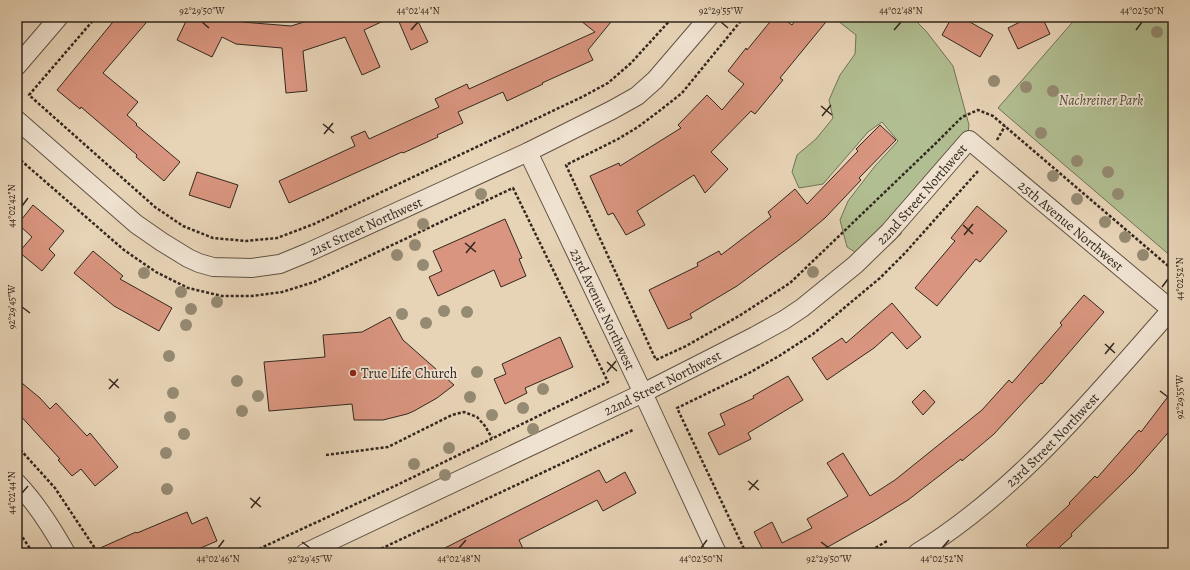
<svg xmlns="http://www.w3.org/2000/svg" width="1190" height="570" font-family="Alegreya,serif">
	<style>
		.green { fill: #b1be91; stroke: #727358 }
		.building { fill: #d9957f; stroke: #33281e }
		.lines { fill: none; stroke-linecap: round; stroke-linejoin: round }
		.minor-casing { stroke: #605344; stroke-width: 20 }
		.path { stroke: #33281e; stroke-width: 2.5; stroke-dasharray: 3 2; stroke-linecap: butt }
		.minor { stroke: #efe2d0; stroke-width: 18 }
		.tree { fill: #958a72 }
		.ticks { fill: none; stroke: #33281e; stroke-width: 1.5 }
		.poi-dot { fill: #8f2418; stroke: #efe2d0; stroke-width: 1.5 }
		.labels { text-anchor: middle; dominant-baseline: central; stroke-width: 3.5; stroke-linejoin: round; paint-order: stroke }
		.park-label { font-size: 14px; font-style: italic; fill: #524e3b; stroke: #efe2d0 }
		.street-label { font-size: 14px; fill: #33281e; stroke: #efe2d0 }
		.poi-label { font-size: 14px; fill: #33281e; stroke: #efe2d0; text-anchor: start }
		.neatline { fill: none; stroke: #33281e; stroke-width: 1.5 }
		.ticks-label { font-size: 10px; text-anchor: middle; fill: #33281e }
	</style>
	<rect width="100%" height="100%" fill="#e7d3b6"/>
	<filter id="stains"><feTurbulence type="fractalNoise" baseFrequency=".005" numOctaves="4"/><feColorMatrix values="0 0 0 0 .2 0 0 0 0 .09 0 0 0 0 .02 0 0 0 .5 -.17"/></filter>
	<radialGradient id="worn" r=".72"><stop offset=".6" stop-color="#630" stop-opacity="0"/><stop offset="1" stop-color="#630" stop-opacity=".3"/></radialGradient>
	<!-- green -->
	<path class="green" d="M833,17H912L926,31L953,66L969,125L967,141L907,206L901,234L888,246L866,259L847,247L840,220L848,201L875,166L898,141L882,122L868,132L823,184L799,188L792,172L797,155L816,139L833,118L829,100L840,75L855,54L856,35Z
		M1077,17H1173V258L998,108Z"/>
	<!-- building -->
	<path class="building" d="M117,17H151L103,73L138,102L127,115L137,124L136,125L180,162L164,181L136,157L137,155L81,107L80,109L57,90Z
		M188,17H194L205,22L208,17H231L242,22L291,26L320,17H392L364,30L380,67L362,75L345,37L303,51L307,91L286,93L282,48L236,44L222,37L212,57L177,40Z
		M397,17H416L428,42L411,50Z
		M576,17H615L588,50L593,60L542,83L543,84L507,101L503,92L458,112L463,123L437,135L438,137L403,153L402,152L289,203L279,181L355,146L351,137L365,131L369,139L439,107L435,99L467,84L469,89L595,32Z
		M774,17H781L792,25L798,17H830L780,78L783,80L755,114L751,111L711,152L728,169L705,193L694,175L637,211L645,225L626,235L613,213L608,215L590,176L619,163L620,166L681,128L678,125L707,95L722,110L744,84L728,71L746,48L747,50Z
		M952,17H961L993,35L980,57L942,35Z
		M1030,17H1042L1050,34L1018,49L1008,28Z
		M880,125L896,140L859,178L861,180L825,218L799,240L737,286L690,314L692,318L668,329L649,290L698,266L697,263L719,251L721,255L771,217L768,212L795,189L807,204L858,151L856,149Z
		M197,172L238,185L230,208L189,195Z
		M33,205L64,231L49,249L55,255L42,271L19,252L32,237L18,224Z
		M977,206L1007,231L980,262L976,259L937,306L915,288L955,241L951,238Z
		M505,219L522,258L519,259L526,276L501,287L494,270L438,296L429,277L442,271L433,251Z
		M93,251L123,276L120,279L172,308L159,331L114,306L74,273Z
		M1084,295L1104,312L1042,384L1041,383L994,434L962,461L961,459L908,500L874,521L817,553H763L764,552L754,532L772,522L782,543L812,528L807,519L848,496L827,463L843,453L870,496L895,480L982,410L1009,380L1012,383L1062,325L1060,323Z
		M892,303L921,337L907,349L892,332L874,348L827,380L812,358L842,338L846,343Z
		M390,317L403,340L454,385L437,398L414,411L407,414L383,420H354L352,404L269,411L264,362L325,357L323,335L362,332Z
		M560,337L573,367L525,388L527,393L505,404L494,379L506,374L502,364Z
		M788,376L803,400L748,433L751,439L719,455L708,433L725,425L720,414L754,398L753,396Z
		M17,379L40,398L50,409L56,403L87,436L90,433L118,467L95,486L81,469L72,476L58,460L60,459L17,412Z
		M924,390L935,402L923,415L912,402Z
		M1173,390V427L1134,472L1071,534L1072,536L1053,553H1033L1026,545L1070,504L1069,503L1095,476L1097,478L1139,430L1141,432Z
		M599,470L606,483L625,472L636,493L603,511L597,500L519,540L525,553H435Z
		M187,512L192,524L207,517L217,541L189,553H89L136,532L137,533Z"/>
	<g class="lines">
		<!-- minor casing -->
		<g class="minor-casing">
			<g id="minor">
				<path d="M17,66L59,17"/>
				<path id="s1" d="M17,120L136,224L162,242L188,258L199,263L213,267L252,268L280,264L309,252L528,152L612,110L637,96L655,80L709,17"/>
				<path id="s2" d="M528,152L643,393L717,553"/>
				<path d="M17,483C37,504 52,528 66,553"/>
				<path id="s3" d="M305,553L643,393L755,336L784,320L802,308L855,265L889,232L969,140L1173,311"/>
				<path id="s4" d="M917,553C1019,490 1093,398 1171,310"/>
			</g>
		</g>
		<!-- path -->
		<path class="path" d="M96,17L29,95L155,207L183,226L213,238L246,241L277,238L314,224L582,97L608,83L631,63L673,17
			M744,17L682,93L658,112L638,127L618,139L566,165L656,360L686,346L739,316L790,283L936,143L962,117L978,110L993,116L1173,270
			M17,27L26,17
			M997,140L1005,126
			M17,157L124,250L156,272L188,288L222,296H252L282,292L314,282L513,188L608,382L397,485L250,553
			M17,446L55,488L98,553
			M326,455L388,447L452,415L464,412L477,417L485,426L492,438
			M17,529L33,553
			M372,553L633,430
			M746,553L677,408L749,373L779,356L813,334L880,278L905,253L978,171
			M867,553L887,541"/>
		<!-- minor -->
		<use href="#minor" class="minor"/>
	</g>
	<!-- trees -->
	<g class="tree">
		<circle cx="1157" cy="32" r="6"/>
		<circle cx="994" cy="81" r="6"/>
		<circle cx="1026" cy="87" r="6"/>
		<circle cx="1053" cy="91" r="6"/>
		<circle cx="1041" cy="133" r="6"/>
		<circle cx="1077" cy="161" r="6"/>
		<circle cx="1108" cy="172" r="6"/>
		<circle cx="1053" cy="176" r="6"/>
		<circle cx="481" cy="194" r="6"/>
		<circle cx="1118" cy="194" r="6"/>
		<circle cx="1077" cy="199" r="6"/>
		<circle cx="1105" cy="222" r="6"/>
		<circle cx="423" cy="224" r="6"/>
		<circle cx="1125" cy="237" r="6"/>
		<circle cx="415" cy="245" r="6"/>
		<circle cx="397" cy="255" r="6"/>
		<circle cx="1143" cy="255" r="6"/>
		<circle cx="423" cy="265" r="6"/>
		<circle cx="813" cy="272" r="6"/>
		<circle cx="144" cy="273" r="6"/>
		<circle cx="181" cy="292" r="6"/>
		<circle cx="217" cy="302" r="6"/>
		<circle cx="191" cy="309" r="6"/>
		<circle cx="444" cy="311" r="6"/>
		<circle cx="467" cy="312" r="6"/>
		<circle cx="402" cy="314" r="6"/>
		<circle cx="426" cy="323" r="6"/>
		<circle cx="186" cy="325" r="6"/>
		<circle cx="169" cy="356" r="6"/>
		<circle cx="477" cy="372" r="6"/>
		<circle cx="237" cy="381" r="6"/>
		<circle cx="543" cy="389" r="6"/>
		<circle cx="173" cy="393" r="6"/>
		<circle cx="258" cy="396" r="6"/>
		<circle cx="470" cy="397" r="6"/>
		<circle cx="523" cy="408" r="6"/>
		<circle cx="242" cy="411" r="6"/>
		<circle cx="492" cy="415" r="6"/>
		<circle cx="170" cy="417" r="6"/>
		<circle cx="533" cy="429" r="6"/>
		<circle cx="184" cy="434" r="6"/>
		<circle cx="449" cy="448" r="6"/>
		<circle cx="166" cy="453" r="6"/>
		<circle cx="414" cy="464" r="6"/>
		<circle cx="445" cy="475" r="6"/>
		<circle cx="167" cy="489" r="6"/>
	</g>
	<!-- ticks -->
	<path class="ticks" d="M202,22L209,28M721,22L728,28M411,30L418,22M894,30L901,22M1136,30L1142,22M821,106L832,115M822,116L831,105M323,124L334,133M324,134L333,123M22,206L28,198M963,225L973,234M964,235L973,224M465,243L476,252M466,253L475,242M1162,287L1168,279M22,307L30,313M1105,344L1115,353M1105,354L1114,343M607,362L617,371M607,372L616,361M109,379L119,388M109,389L118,379M1160,391L1168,397M748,481L759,490M749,490L758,480M22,493L28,486M250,498L261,507M251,508L260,497M302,542L310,548M821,542L829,548M218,548L224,540M459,548L466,540M701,548L707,540M942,548L949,540"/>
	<!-- markers -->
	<circle class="poi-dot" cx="353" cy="373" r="4"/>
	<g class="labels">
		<!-- park labels -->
		<g class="park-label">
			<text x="1101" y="100">Nachreiner Park</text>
		</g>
		<!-- street labels -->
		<g class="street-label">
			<text stroke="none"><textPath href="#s3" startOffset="720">22nd Street Northwest</textPath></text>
			<text stroke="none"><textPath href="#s1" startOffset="408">21st Street Northwest</textPath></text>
			<text stroke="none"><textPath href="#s3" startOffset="925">25th Avenue Northwest</textPath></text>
			<text stroke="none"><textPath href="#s2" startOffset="174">23rd Avenue Northwest</textPath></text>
			<text stroke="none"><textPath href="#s3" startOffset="396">22nd Street Northwest</textPath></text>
			<text stroke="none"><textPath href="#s4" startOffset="177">23rd Street Northwest</textPath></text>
		</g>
		<!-- poi labels -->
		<g class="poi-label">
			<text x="361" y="373">True Life Church</text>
		</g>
	</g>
	<!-- margin -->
	<rect width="1190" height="570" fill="none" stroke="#e7d3b6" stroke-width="44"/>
	<rect x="22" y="22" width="1146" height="526" class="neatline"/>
	<g class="ticks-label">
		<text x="202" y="14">92°29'50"W</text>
		<text x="418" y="14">44°02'44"N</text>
		<text x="721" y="14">92°29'55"W</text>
		<text x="901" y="14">44°02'48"N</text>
		<text x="1142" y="14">44°02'50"N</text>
		<text transform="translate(11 206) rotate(-90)" y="4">44°02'42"N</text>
		<text transform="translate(1179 279) rotate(-90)" y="4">44°02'52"N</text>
		<text transform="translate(11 307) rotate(-90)" y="4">92°29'45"W</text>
		<text transform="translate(1179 397) rotate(-90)" y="4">92°29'55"W</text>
		<text transform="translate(11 493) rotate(-90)" y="4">44°02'44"N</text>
		<text x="218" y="562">44°02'46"N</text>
		<text x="310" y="562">92°29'45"W</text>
		<text x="459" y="562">44°02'48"N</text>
		<text x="701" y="562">44°02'50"N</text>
		<text x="829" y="562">92°29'50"W</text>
		<text x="942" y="562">44°02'52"N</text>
	</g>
	<rect width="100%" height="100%" filter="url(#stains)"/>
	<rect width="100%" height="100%" fill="url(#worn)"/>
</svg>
